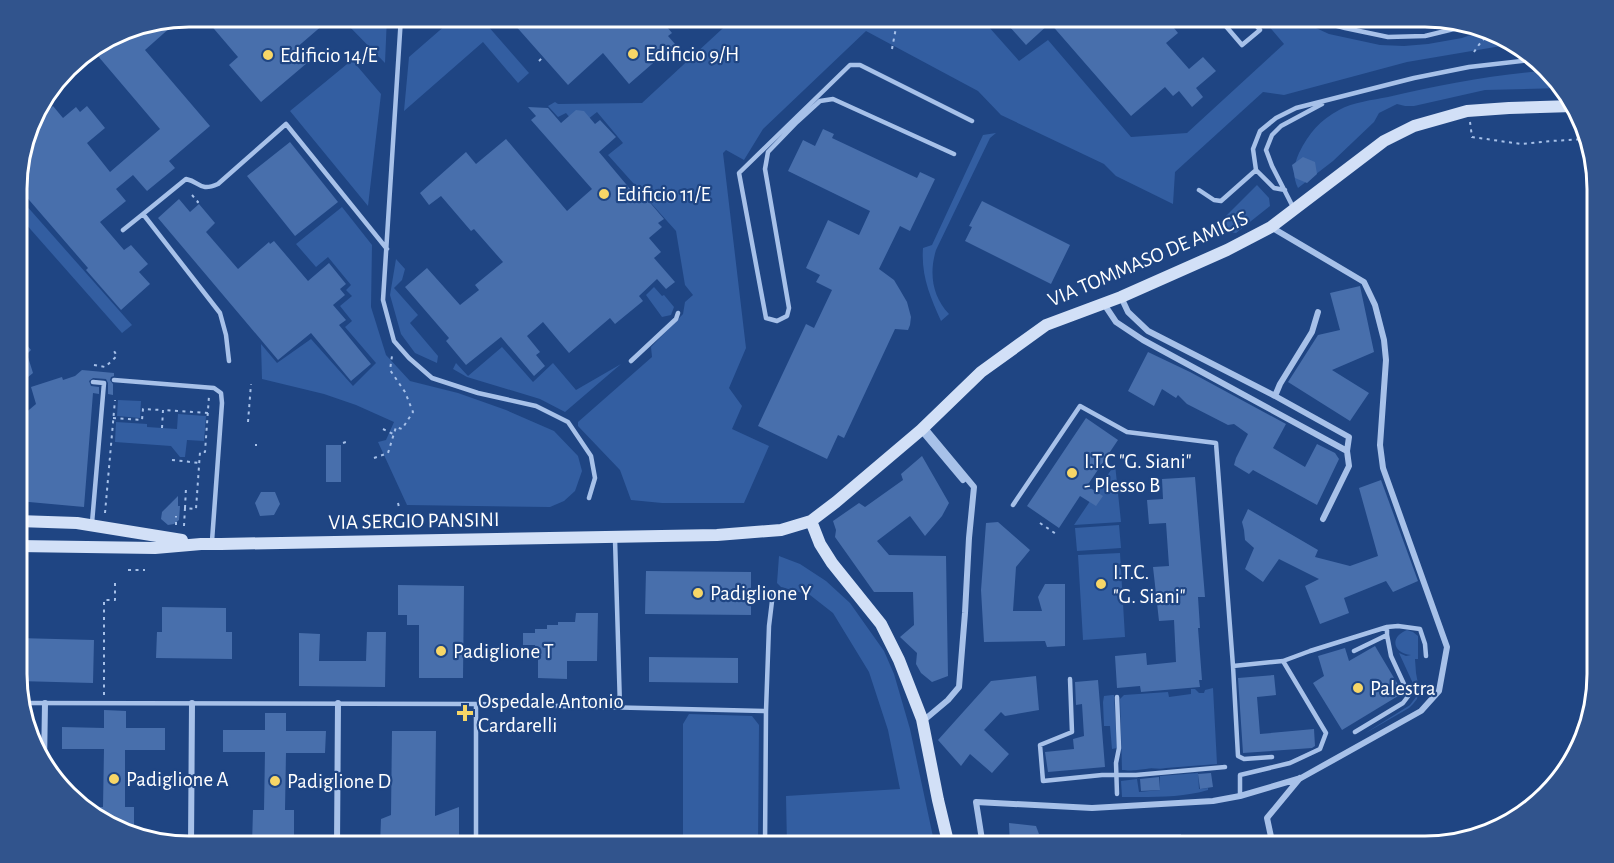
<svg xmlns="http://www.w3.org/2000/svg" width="1614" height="863" font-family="'Alegreya Sans',sans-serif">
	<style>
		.green { fill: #335ea1 }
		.building { fill: #486fac }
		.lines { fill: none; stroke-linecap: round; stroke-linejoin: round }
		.path { stroke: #a7c1e9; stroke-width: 2; stroke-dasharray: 3 4.5; stroke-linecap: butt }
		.lane { stroke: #a7c1e9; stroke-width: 4.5 }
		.street { stroke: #a7c1e9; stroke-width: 6 }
		.secondary { stroke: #d2e0f7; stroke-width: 12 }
		.poi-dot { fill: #f7d667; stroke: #1f4583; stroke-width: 2 }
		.labels { text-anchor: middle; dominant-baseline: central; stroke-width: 4.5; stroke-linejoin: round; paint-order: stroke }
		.poi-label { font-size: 21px; fill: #fff; stroke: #1f4583; text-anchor: start }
		.street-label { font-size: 21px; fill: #fff; stroke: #1f4583 }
		.rim { fill: none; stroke: #fff; stroke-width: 3 }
	</style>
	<rect width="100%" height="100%" fill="#1f4583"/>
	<!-- green -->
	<path class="green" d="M347,17H387L385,63L347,24Z
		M455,17H480L529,73L518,83L483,42L404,111L409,57Z
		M735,17H980L1019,61L1048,40L1131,137L1187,133L1284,44L1261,17H1292L1329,34L1380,45L1404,46L1428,44L1462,38L1485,30L1502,34L1513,44L1407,62L1284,95L1263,92L1175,172L1173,204L1116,176L1104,164L1001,115L978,91L866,31L763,129L744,160L726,150L723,153L746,348L729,388L742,406L732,429L769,446L744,503H662L631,500L620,470L578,426V422L652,357L651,347L683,314L685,302L693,295L685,285L676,231L608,155L623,143L597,112L578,127L566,113L558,117L548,106L555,102L558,104L642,103Z
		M352,60L381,94L368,206L290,111Z
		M1543,71L1563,88L1485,90L1414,106H1405L1397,104L1379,113L1374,122L1333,161L1298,188C1292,176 1294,164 1299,153C1309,133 1320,120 1339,110C1353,102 1373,100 1388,97C1440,85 1491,75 1543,71Z
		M996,133L990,138L936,250C929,273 932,296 949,314L941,321C930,296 921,276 923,248L932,245L983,135Z
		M1257,185L1269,198L1270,206L1236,233L1228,232L1218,224Z
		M17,195L132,325L122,333L17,214Z
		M342,207L372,245L371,307L386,355L410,381L458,393L506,410L554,431L578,456L582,471L575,491L564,501L550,507L407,505L378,442L386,440L394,422L356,405L324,394L262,379L261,344L277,363L311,339L353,386L376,363L345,327L352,321L340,306L352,296L346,290L351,285L328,257L316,267L296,244Z
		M396,259L405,269L402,280L394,288L418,315L410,323L438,356L437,363L415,353L401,334L390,295Z
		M654,287L662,296L664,295L674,307L671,315L662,317L646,295Z
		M502,347L533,382L553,363L576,390L621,364L565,412L540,399L467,377L453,369L456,363L468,376Z
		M118,400L141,401L140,418L117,416Z
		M178,414L206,416L204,441L187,440L185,457H180L171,446L115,442L116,422L147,424V427L177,429Z
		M1115,464L1121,522L1074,525Z
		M1119,525L1121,548L1077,551L1075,528Z
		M1120,553L1125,637L1083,640L1078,555Z
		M779,556L800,564L826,581L850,603L884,651L894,674L910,729L935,846H787L786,796L900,789L888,730L869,672L833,613L810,595L781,587L777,583Z
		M1407,630L1413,632L1418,636V659H1415L1416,673L1419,689L1417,699L1413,704L1409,708L1364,734L1410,705L1416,697V690L1399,653L1406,656L1411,655C1393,653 1389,637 1407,630Z
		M1213,688L1217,764L1166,768C1158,770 1153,767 1146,769C1136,770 1132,771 1122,770L1120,699L1124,695L1168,692L1169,697L1191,694V689H1195L1199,693H1204L1205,690Z
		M1112,695H1114L1117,748L1112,749L1110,726H1104L1103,702L1104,696Z
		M689,714L752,716L759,725L758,846H683V724Z
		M1198,773L1199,789L1208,788V790C1181,798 1151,797 1122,797L1121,781L1137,779L1139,792L1160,790V776Z"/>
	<!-- building -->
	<path class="building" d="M203,16H317L324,24L295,49L307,63L261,102L229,65L238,57Z
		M507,16H658L672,33L668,36L675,44L629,84L603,53L568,85Z
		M1000,16H1175L1180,23L1174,28L1178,33L1166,43L1189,69L1203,57L1216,71L1196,88L1203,97L1192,107L1179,91L1173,96L1165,87L1131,116L1050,23L1026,45Z
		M181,18L145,50L210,126L169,161L175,168L147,191L133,175L116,189L126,201L100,222L124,250L131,245L148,264L139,272L150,284L121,310L86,270L88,268L17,186V177L34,112L39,106L45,113L53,106L63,118L76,107L80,112L87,106L105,128L87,143L110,172L160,129L92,49L123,29Z
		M528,107L548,108L561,123L576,110L584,111L595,124L600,120L616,137L599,152L641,202L646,198L664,219L658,223L662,227L649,238L661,252L654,258L675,282L666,289L657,279L639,296L643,301L615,324L610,318L569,353L543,322L527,336L540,352L536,355L545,366L534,376L501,337L466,365L446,341L449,338L405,287L427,268L460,305L479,290L475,285L503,262L474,229L471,231L441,196L429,205L420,193L466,152L476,164L506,139L567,211L592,189L531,120L536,116Z
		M823,129L834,134L832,138L917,178L920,172L935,179L910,231L900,226L879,269L894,280L900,290L907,302L911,317L910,325L908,330L895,329L844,438L838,435L827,459L758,426L806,324L814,328L832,290L816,282L820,275L806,268L828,220L859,235L870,211L788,171L803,140L815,146Z
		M290,142L338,202L295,236L247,176Z
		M1303,157L1315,162L1317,174L1307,183L1295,178L1292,165Z
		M179,199L190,212L199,204L215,223L206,232L238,269L269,242L270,244L274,241L308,281L329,263L346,284L340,289L345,295L333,305L346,320L339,325L371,364L351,381L311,333L278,360L158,218Z
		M982,201L1070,245L1051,284L965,241L972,227L969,226Z
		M1360,286L1374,352L1332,370L1369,393L1350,421L1288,382L1318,335L1340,330L1330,293Z
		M17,333H20L22,339L31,350L27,354L33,373L17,386Z
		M1148,352L1190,372L1286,424L1273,448L1305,467L1317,444L1335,453L1339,459L1317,505L1253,470L1249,474L1234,465L1236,458L1248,434L1234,424L1228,425L1187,404L1178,395L1176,398L1162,389L1154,406L1128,391Z
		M82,370L114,373V376L111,377L110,380L113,384V395L108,394V383L106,379L93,378L89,381L91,386L99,387V394L93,393L84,507L18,501L17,420L36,404L31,387L62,377L63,380L75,376Z
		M1086,418L1118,440L1087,486L1103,496L1096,506L1080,496L1059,528L1027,506Z
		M326,445H341V482H326Z
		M922,456L949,503L942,516L925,536L910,516L877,541L889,555L946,556L948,676L932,682L921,673L916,664L917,653L900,637L914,625L913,592H874L835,537L836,530L833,521L859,503L865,507L903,480L901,474Z
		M1195,477L1205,597H1198L1200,628H1198L1202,680H1199L1200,687L1141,692L1140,686L1117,688L1115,656L1146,653L1147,665L1176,662L1174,620L1159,621L1153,567L1169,566L1166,523L1149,524L1147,500L1163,499L1162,479Z
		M1381,480L1418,581L1393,592L1386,581L1344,598L1349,613L1320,624L1305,586L1319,579L1279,559L1263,582L1245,569L1254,548L1245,540L1244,530L1242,522L1248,509L1318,550L1315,557L1350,566L1378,556L1359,488Z
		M261,492H275L280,504L274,515L260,516L255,503Z
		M178,496V506H180L179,520L174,524L168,525L161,519L162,512Z
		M998,522L1030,550L1016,567L1013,611H1042L1038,597L1045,584H1065V646L1047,647L1045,641L984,642L981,590L986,523Z
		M646,571L751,572V615L645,614Z
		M398,585L464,586L463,678H419V625H407V615H398Z
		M162,607L226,608V632H232V659L156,658L157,632H162Z
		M576,613H598L597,661H567V679L538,678V647H535V645H523V633H535V629H547V625H558V622H575Z
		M367,632H386L385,687L299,686V633L320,634L319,661H366Z
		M18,638L94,640L93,683L18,681Z
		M1375,646L1403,693L1342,730L1313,683L1324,676L1318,656L1345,648L1349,661Z
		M649,657L738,658V683L649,682Z
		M1274,675L1276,695L1257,697L1260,734L1314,729L1315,746L1312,748L1243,753L1238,678Z
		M1036,676L1039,710L1005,716L1001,712L984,730L1009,754L992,773L970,754L961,766L938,740L991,681Z
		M1098,680L1105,767L1048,772L1045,752L1074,749L1073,739L1084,736L1082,704L1076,705L1075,682Z
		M104,710L126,711V728H165V750H125V807H134V834L112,829L87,807H103L104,749H62V727L104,728Z
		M265,713H286V731H326L325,753H286L285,810H294V845L264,846V845L252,844L253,810H264L265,752H223V730H265Z
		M392,731H436L435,816L459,807V846H380L381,819L391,815Z
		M1211,773L1213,787L1200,789L1198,774Z
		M1159,777L1160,790L1141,791L1140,779Z
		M1009,823L1036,826L1039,834H1181V846H1010Z"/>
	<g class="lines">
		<!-- path -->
		<path class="path" d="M1141,17L1148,27
			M1146,25L1151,20L1149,17
			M892,49L898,17
			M1474,52C1480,43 1485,34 1498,34
			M539,61L543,57
			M1470,122L1472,137L1521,144L1551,141L1586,139
			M192,195L198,202L194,206
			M94,365L105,367L117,356L114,351
			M113,418L142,420L143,409L162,410
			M248,422L251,384
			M162,428L163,410L208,413
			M383,429L393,434
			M343,443L346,442
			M256,444V446
			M374,458L388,453L396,427L402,429L413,412L405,392L390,370L392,356
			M172,460L200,463
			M398,503L399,507
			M185,508L186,488
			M105,513L115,400
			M1040,523L1056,534
			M176,525V516
			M184,526L185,508L196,509L200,452H205L209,396
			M128,570H145
			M104,695V600H115V582"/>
		<!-- lane -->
		<path class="lane" d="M401,17L383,300L394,341L409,358L432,378L478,393L536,406L568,422L591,456L595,478L589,498
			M1218,17L1242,45L1260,30L1249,17
			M1309,17L1315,20L1345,28L1388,37L1425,36L1466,26
			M954,154L833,99L820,101L797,122L768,152L765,169L789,308L787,316L777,321L766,318L739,173L850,65H860L972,121
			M1199,190L1214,200L1221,201L1256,170
			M1285,190L1274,188L1256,170L1253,149L1260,131L1276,118L1296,108L1414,78L1469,67L1531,60
			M1293,207L1272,166L1266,150L1272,135L1281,126L1322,104
			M123,230L143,214
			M229,361L226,335L220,313L143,214L186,179C201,182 199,192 218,184L286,124L387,249
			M631,361L676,319L678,313
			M114,380L214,388L221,393L222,403L212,541
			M1013,505L1080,406L1127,432L1216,443L1233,666L1283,661L1326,733L1320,749L1290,763L1240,775V796
			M92,523L104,383L93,382
			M615,539L620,707
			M1387,627L1398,626L1420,629L1425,644L1426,656
			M1283,661L1310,651L1387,627V635L1354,651
			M1233,666L1238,756L1244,759L1272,757
			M1070,679L1072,732L1040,745L1043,781L1102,775H1136L1225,767
			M20,703L476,704L766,711L765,846
			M476,704V846
			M766,711L769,626L773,593
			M1355,732L1403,703L1409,695L1391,656L1387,635
			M1117,794L1116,763L1119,748L1117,697"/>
		<!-- street -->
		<path class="street" d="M1104,304L1116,322L1143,340L1347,451L1349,437L1275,396L1148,331L1128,312L1121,297
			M1275,396L1280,384L1312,332L1318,312
			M921,430L963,480
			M1323,519L1349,466L1347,451
			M923,721L948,700L959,687L965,613L969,538L974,487L924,427
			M44,765L45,703
			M191,846L192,703
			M337,846L338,703
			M983,846L976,802L1092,808L1213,801L1240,796L1301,778L1421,711L1439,691L1447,647L1383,468L1380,445L1386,360L1384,340L1375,305L1364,282L1271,227
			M1273,846L1267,818L1300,778"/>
		<!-- secondary -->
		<path class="secondary" d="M18,521L77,523L182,540
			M811,521L820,544L832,563L881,624L899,660L922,719L938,800L949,846
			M18,546L155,548L201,544H221L717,535L781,530L811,521L836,502L921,430L981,372L1046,325L1121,297L1227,250L1271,227L1384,141L1414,126L1467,111L1509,108L1573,106"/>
	</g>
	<!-- markers -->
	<g class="poi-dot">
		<circle cx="633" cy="54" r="6"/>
		<circle cx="268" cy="55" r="6"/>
		<circle cx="604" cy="194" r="6"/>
		<circle cx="1072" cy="473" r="6"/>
		<circle cx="1101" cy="584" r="6"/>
		<circle cx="698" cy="593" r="6"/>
		<circle cx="441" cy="651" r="6"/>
		<circle cx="1358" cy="688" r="6"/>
		<path d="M462 704h6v6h6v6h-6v6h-6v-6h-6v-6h6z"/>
		<circle cx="114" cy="779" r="6"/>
		<circle cx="275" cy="781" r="6"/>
	</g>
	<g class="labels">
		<!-- poi labels -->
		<g class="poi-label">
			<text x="645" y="54">Edificio 9/H</text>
			<text x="280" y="55">Edificio 14/E</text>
			<text x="616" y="194">Edificio 11/E</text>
			<text x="1084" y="461">I.T.C "G. Siani"<tspan x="1084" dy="24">- Plesso B</tspan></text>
			<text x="1113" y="572">I.T.C.<tspan x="1113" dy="24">"G. Siani"</tspan></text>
			<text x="710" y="593">Padiglione Y</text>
			<text x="453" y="651">Padiglione T</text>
			<text x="1370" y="688">Palestra</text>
			<text x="478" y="701">Ospedale Antonio<tspan x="478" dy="24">Cardarelli</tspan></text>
			<text x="126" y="779">Padiglione A</text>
			<text x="287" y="781">Padiglione D</text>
		</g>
		<!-- street labels -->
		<g class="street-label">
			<text transform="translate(1148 259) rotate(-23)">VIA TOMMASO DE AMICIS</text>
			<text transform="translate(414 521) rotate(-1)">VIA SERGIO PANSINI</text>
		</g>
	</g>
	<!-- crop -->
	<path d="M0 0H1614V863H0ZM189 27H1425A162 162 0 0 1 1587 189V674A162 162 0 0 1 1425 836H189A162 162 0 0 1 27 674V189A162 162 0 0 1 189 27Z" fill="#31548d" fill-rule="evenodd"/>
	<path class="rim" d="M189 27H1425A162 162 0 0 1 1587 189V674A162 162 0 0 1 1425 836H189A162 162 0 0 1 27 674V189A162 162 0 0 1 189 27Z"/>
</svg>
